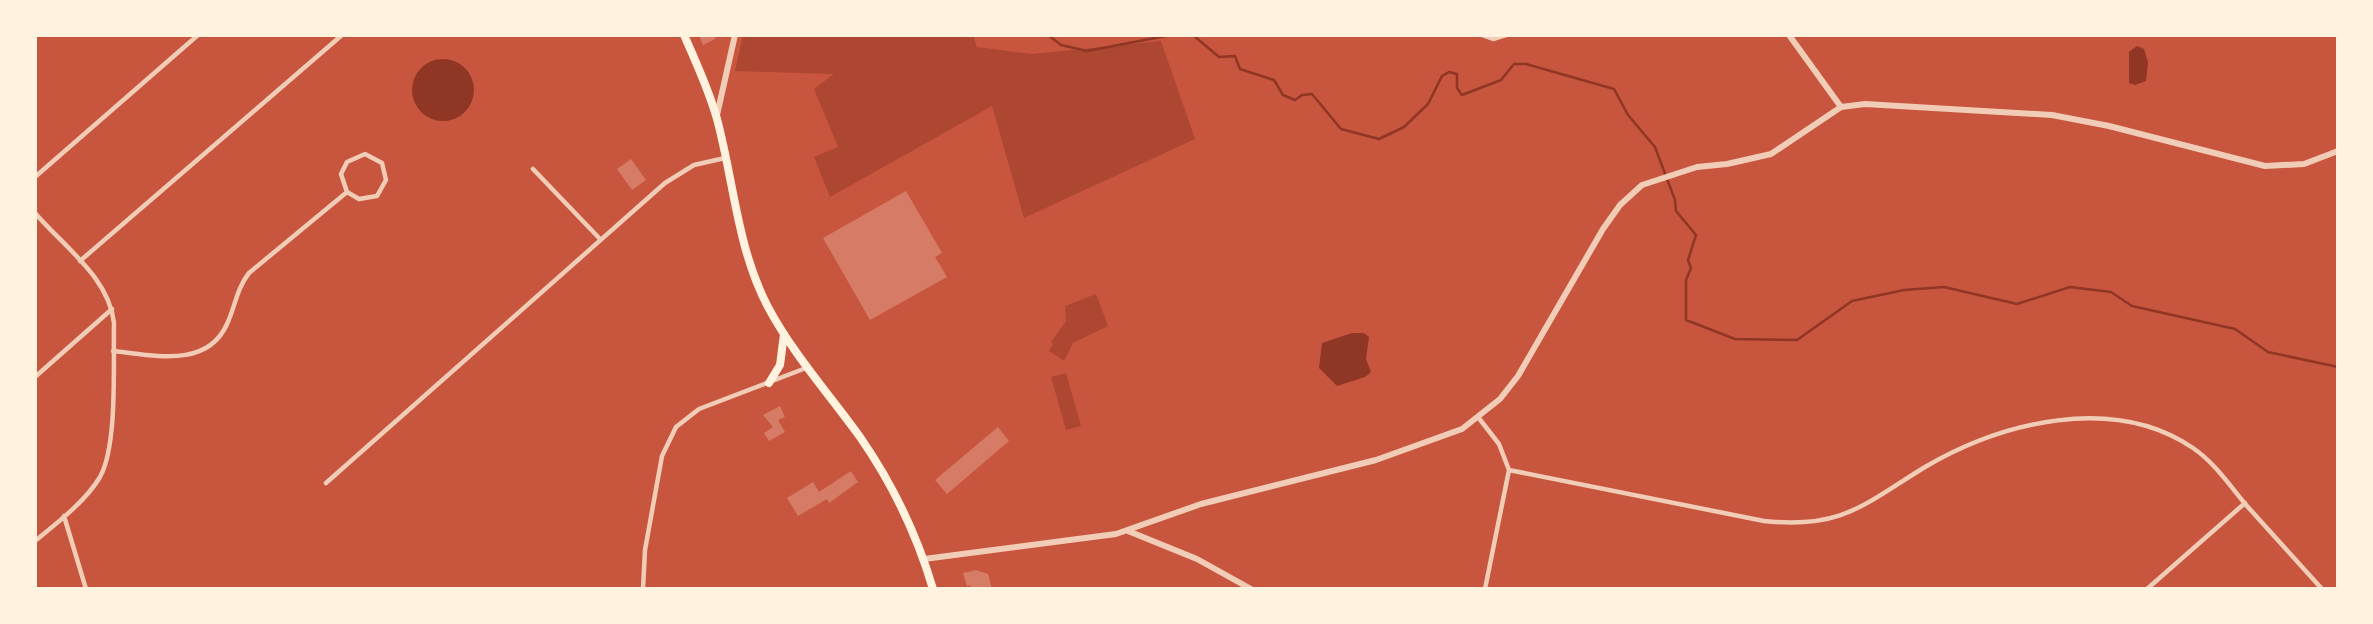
<svg xmlns="http://www.w3.org/2000/svg" width="2373" height="624" font-family="'Source Sans 3',sans-serif">
	<style>
		.green { fill: #ae4732 }
		.water { fill: #8f3625 }
		.lines { fill: none; stroke-linecap: round; stroke-linejoin: round }
		.stream { stroke: #8f3625; stroke-width: 2.5 }
		.building { fill: #d67c66 }
		.minor { stroke: #f1ccb7; stroke-width: 4.5 }
		.tertiary { stroke: #f1ccb7; stroke-width: 6 }
		.primary { stroke: #fff3e0; stroke-width: 8 }
	</style>
	<rect width="100%" height="100%" fill="#c8553d"/>
	<!-- green -->
	<path class="green" d="M743,35H973L977,47L1033,54L1161,41L1195,139L1024,218L992,106L830,197L814,157L838,147L814,89L834,74L735,71Z
		M1096,294L1108,326L1073,343L1064,361L1049,351L1053,344L1051,342L1066,321L1065,306Z
		M1066,373L1081,426L1066,430L1051,377Z"/>
	<!-- water -->
	<path class="water" d="M2137,46L2144,49L2148,62L2146,81L2135,85L2129,83V52Z
		M412 90a31 31 0 1 1 62 0a31 31 0 1 1-62 0Z
		M1352,333H1364L1369,337L1366,359L1371,372L1365,377L1337,386L1319,368L1322,343Z"/>
	<g class="lines">
		<!-- stream -->
		<path class="stream" d="M1048,35L1061,45L1087,51L1171,35
			M1193,35L1219,57L1235,56L1240,69L1274,80L1283,95L1295,100L1302,95L1312,94L1341,129L1379,139L1404,127L1428,104L1442,76L1449,72L1457,74V88L1462,95L1501,80L1514,64H1526L1614,89L1628,115L1655,147L1675,200L1676,211L1696,235L1688,260L1691,268L1686,280V320L1735,339L1797,340L1852,301L1904,290L1944,287L2017,304L2070,287L2111,292L2132,306L2235,329L2268,352L2338,367"/>
	</g>
	<!-- building -->
	<path class="building" d="M699,35H716L715,39L703,45Z
		M631,159L646,180L632,190L617,169Z
		M906,191L942,253L935,257L947,277L870,320L823,238Z
		M780,406L785,417L778,420L785,432L769,441L764,433L773,427L763,415Z
		M998,427L1009,441L947,494L935,480Z
		M851,471L858,482L829,503L827,499L798,516L787,498L813,482L819,492Z
		M976,570L988,574L992,589H972L970,585L967,586L963,573Z"/>
	<g class="lines">
		<!-- minor -->
		<path class="minor" d="M1482,35L1493,39L1506,35
			M533,169L600,239
			M35,177L198,35
			M35,213C63,246 109,277 114,323C113,361 118,445 100,477C85,502 57,523 35,541
			M80,261L342,35
			M113,351C153,355 207,369 227,324C235,307 237,288 249,273L347,192L341,174L347,162L365,154L382,163L386,180L377,196L359,199L347,192
			M35,377L112,309
			M1478,417L1499,444L1509,470L1485,589
			M1509,470L1764,521C1842,529 1863,505 1925,467C2002,422 2113,394 2193,448C2215,463 2230,486 2247,506C2272,534 2297,561 2322,589
			M326,483L665,183L694,165L725,158
			M64,516L86,589
			M643,589L645,550L662,456L676,427L699,409L806,368
			M2147,589L2245,503"/>
		<!-- tertiary -->
		<path class="tertiary" d="M1789,35L1841,107
			M717,115L735,35
			M1128,531L1197,559L1251,589
			M924,559L1116,534L1201,504L1376,460L1462,429L1500,399L1518,376L1603,229L1620,205L1642,185L1697,167L1727,164L1771,154L1841,107L1865,104L2052,115L2109,126L2265,166L2304,164L2338,151"/>
		<!-- primary -->
		<path class="primary" d="M684,35C696,62 709,90 717,119C734,182 737,248 768,307C793,354 829,394 860,437C892,483 917,535 933,589
			M769,383L780,365L784,334"/>
	</g>
	<!-- border -->
	<rect width="2373" height="624" fill="none" stroke="#fff3e0" stroke-width="74"/>
</svg>
